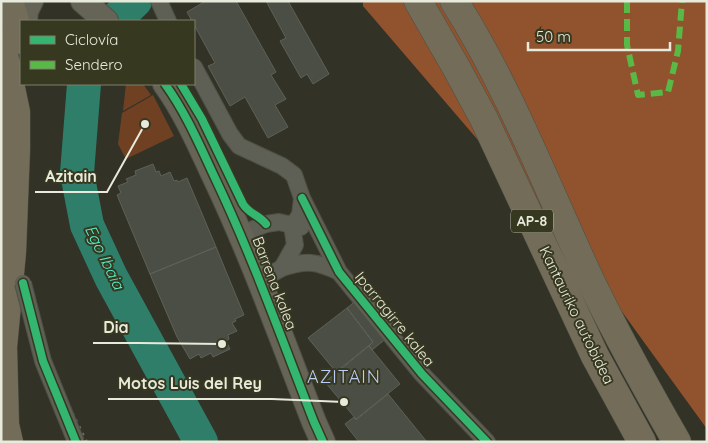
<svg xmlns="http://www.w3.org/2000/svg" width="708" height="443" font-family="Quicksand,sans-serif">
	<style>
		.green { fill: #704023 }
		.forest { fill: #91522e }
		.lines { fill: none; stroke-linecap: round; stroke-linejoin: round }
		.river { stroke: #2f7e69; stroke-width: 34 }
		.building { fill: #4b4e45; stroke: #5d6158 }
		.street-casing { stroke: #4e5044; stroke-width: 18 }
		.secondary-casing { stroke: #4e5044; stroke-width: 26 }
		.highway-casing { stroke: #4e5044; stroke-width: 29 }
		.street { stroke: #5e5f55; stroke-width: 16 }
		.secondary { stroke: #666457; stroke-width: 24 }
		.highway { stroke: #736c59; stroke-width: 28 }
		.rail { stroke: #696a61; stroke-width: 4; stroke-dasharray: 2.5 5; stroke-linecap: butt }
		.street-bridge-casing { stroke: #4e5044; stroke-width: 18; stroke-linecap: butt }
		.street-bridge { stroke: #5e5f55; stroke-width: 16 }
		.quiet { stroke: #58b947; stroke-width: 6; stroke-dasharray: 12 6; stroke-linecap: butt }
		.cycleway-casing { stroke: #373820; stroke-width: 11 }
		.cycleway { stroke: #33b770; stroke-width: 8 }
		.labels { text-anchor: middle; dominant-baseline: central; stroke-width: 4; stroke-linejoin: round; paint-order: stroke }
		.shield { fill: #373820; stroke: #b3b5a3; stroke-width: 1 }
		.shield-label { font-size: 14px; font-weight: bold; fill: #e8eadb }
		.street-label { font-size: 15px; fill: #e8eadb; stroke: #373820 }
		.water-label { font-size: 16px; font-style: italic; fill: #55efca; stroke: #373820 }
		.quarter-label { font-size: 18px; letter-spacing: 1px; fill: #bccdf6; stroke: #373820 }
		.leader { fill: none; stroke: #e8eadb; stroke-width: 2 }
		.callout-dot { fill: #e8eadb; stroke: #373820; stroke-width: 2 }
		.callout-label { font-size: 16px; text-anchor: middle; font-weight: bold; fill: #e8eadb; stroke: #373820; stroke-width: 4; stroke-linejoin: round; paint-order: stroke }
	</style>
	<rect width="100%" height="100%" fill="#323226"/>
	<!-- green -->
	<path class="green" d="M126,84H143L151,95L123,111Z
		M153,95L174,136L126,159L118,144L122,113Z"/>
	<!-- forest -->
	<path class="forest" d="M363,1H707V429L604,287L363,6Z"/>
	<g class="lines">
		<!-- river -->
		<path class="river" d="M114,21L135,1
			M84,84L77,173L87,225L111,277L201,442"/>
	</g>
	<!-- building -->
	<path class="building" d="M206,1H236L276,72L271,75L286,99L275,105L288,127L268,138L245,97L230,106L208,66L215,63L187,12Z
		M266,1H288L329,74L313,84L307,74L301,78L280,41L286,38Z
		M153,164L156,172L159,171L161,176L170,172L174,181L177,180L178,182L187,178L216,247L150,274L117,195L121,193L118,186L128,182L126,179L136,175L135,171Z
		M216,247L244,315L235,319L236,321L232,323L237,331L228,335L229,339L226,341L230,349L213,357L211,353L201,358L199,354L190,359L177,337L150,274Z
		M368,291L398,329L372,350L369,346L373,342L347,308Z
		M347,308L373,342L336,372L308,338Z
		M369,346L400,384L356,419L325,382Z
		M388,394L427,442H359L345,424L354,417L356,420Z"/>
	<g class="lines">
		<!-- street casing -->
		<g class="street-casing">
			<path id="street" d="M159,1L168,21
				M194,67L230,134L239,146L282,166L294,175L302,198L300,215L292,226
				M302,198L339,272L422,374L487,442
				M241,234L266,224L279,222L301,227
				M282,268C306,260 316,261 339,272
				M260,280L282,268L295,245L292,226"/>
		</g>
		<!-- secondary casing -->
		<g class="secondary-casing">
			<path id="secondary" d="M83,1L106,21
				M25,21L26,11L31,1
				M165,84C186,113 200,146 215,178C253,258 282,340 314,422L323,442"/>
		</g>
		<!-- highway casing -->
		<g class="highway-casing">
			<path id="highway" d="M9,1L21,40
				M418,1L457,69L484,119L595,356L642,442
				M454,1C508,86 544,180 586,271C613,329 645,386 677,442
				M1,41L16,112V149L12,252L3,347L5,425L9,442"/>
		</g>
		<!-- street -->
		<use href="#street" class="street"/>
		<!-- secondary -->
		<use href="#secondary" class="secondary"/>
		<!-- highway -->
		<use href="#highway" class="highway"/>
		<!-- rail -->
		<path class="rail" d="M28,288L58,401L73,442
			M62,393L86,442"/>
		<!-- street-bridge casing -->
		<g class="street-bridge-casing">
			<path id="street-bridge" d="M23,283L43,361L76,442"/>
		</g>
		<!-- street-bridge -->
		<use href="#street-bridge" class="street-bridge"/>
		<!-- quiet -->
		<path class="quiet" d="M627,1V45L638,95L668,92L678,51L682,1"/>
		<!-- cycleway casing -->
		<g class="cycleway-casing">
			<path id="cycleway" d="M165,84C186,113 200,146 215,178C253,258 282,340 314,422L323,442
				M181,84L202,119L243,204C249,214 259,215 266,224
				M302,198L339,272L422,374L487,442
				M23,283L43,361L76,442"/>
		</g>
		<!-- cycleway -->
		<use href="#cycleway" class="cycleway"/>
	</g>
	<g class="labels">
		<!-- shield labels -->
		<rect class="shield" x="511" y="209.5" width="42" height="23" rx="4"/>
		<g class="shield-label">
			<text x="532" y="221">AP-8</text>
		</g>
		<!-- street labels -->
		<g class="street-label">
			<text transform="translate(275 283) rotate(69)">Barrena kalea</text>
			<text transform="translate(577 315) rotate(64)">Kantauriko autobidea</text>
			<text transform="translate(395 319) rotate(51)">Iparragirre kalea</text>
		</g>
		<!-- water labels -->
		<g class="water-label">
			<text transform="translate(105 257) rotate(64)">Ego Ibaia</text>
		</g>
		<!-- quarter labels -->
		<g class="quarter-label">
			<text x="344" y="376">AZITAIN</text>
		</g>
	</g>
	<!-- callouts -->
	<path class="leader" d="M145 124L107 192H35M222 344L139 343H93M344 402L272 399H108"/>
	<g class="callout-dot">
		<circle cx="145" cy="124" r="5"/>
		<circle cx="222" cy="344" r="5"/>
		<circle cx="344" cy="402" r="5"/>
	</g>
	<g class="callout-label">
		<text x="71" y="182">Azitain</text>
		<text x="116" y="333">Dia</text>
		<text x="190" y="389">Motos Luis del Rey</text>
	</g>
	<!-- border -->
	<rect width="708" height="443" fill="none" stroke="#e8eadb" stroke-width="5"/>
	<!-- legend -->
	<rect x="20" y="20" width="175" height="65" fill="#373820" stroke="#7e7f6b"/>
	<rect x="30" y="36" width="25" height="8" fill="#33b770" stroke="#7e7f6b"/>
	<text x="65" y="45" font-size="15" fill="#e8eadb">Ciclovía</text>
	<rect x="30" y="61" width="25" height="8" fill="#58b947" stroke="#7e7f6b"/>
	<text x="65" y="70" font-size="15" fill="#e8eadb">Sendero</text>
	<!-- scale -->
	<path d="M528 42v8h142v-8" fill="none" stroke="#e8eadb" stroke-width="2.5"/>
	<text x="536" y="42" font-size="15" fill="#e8eadb" stroke="#373820" stroke-width="4" paint-order="stroke">50 m</text>
</svg>
